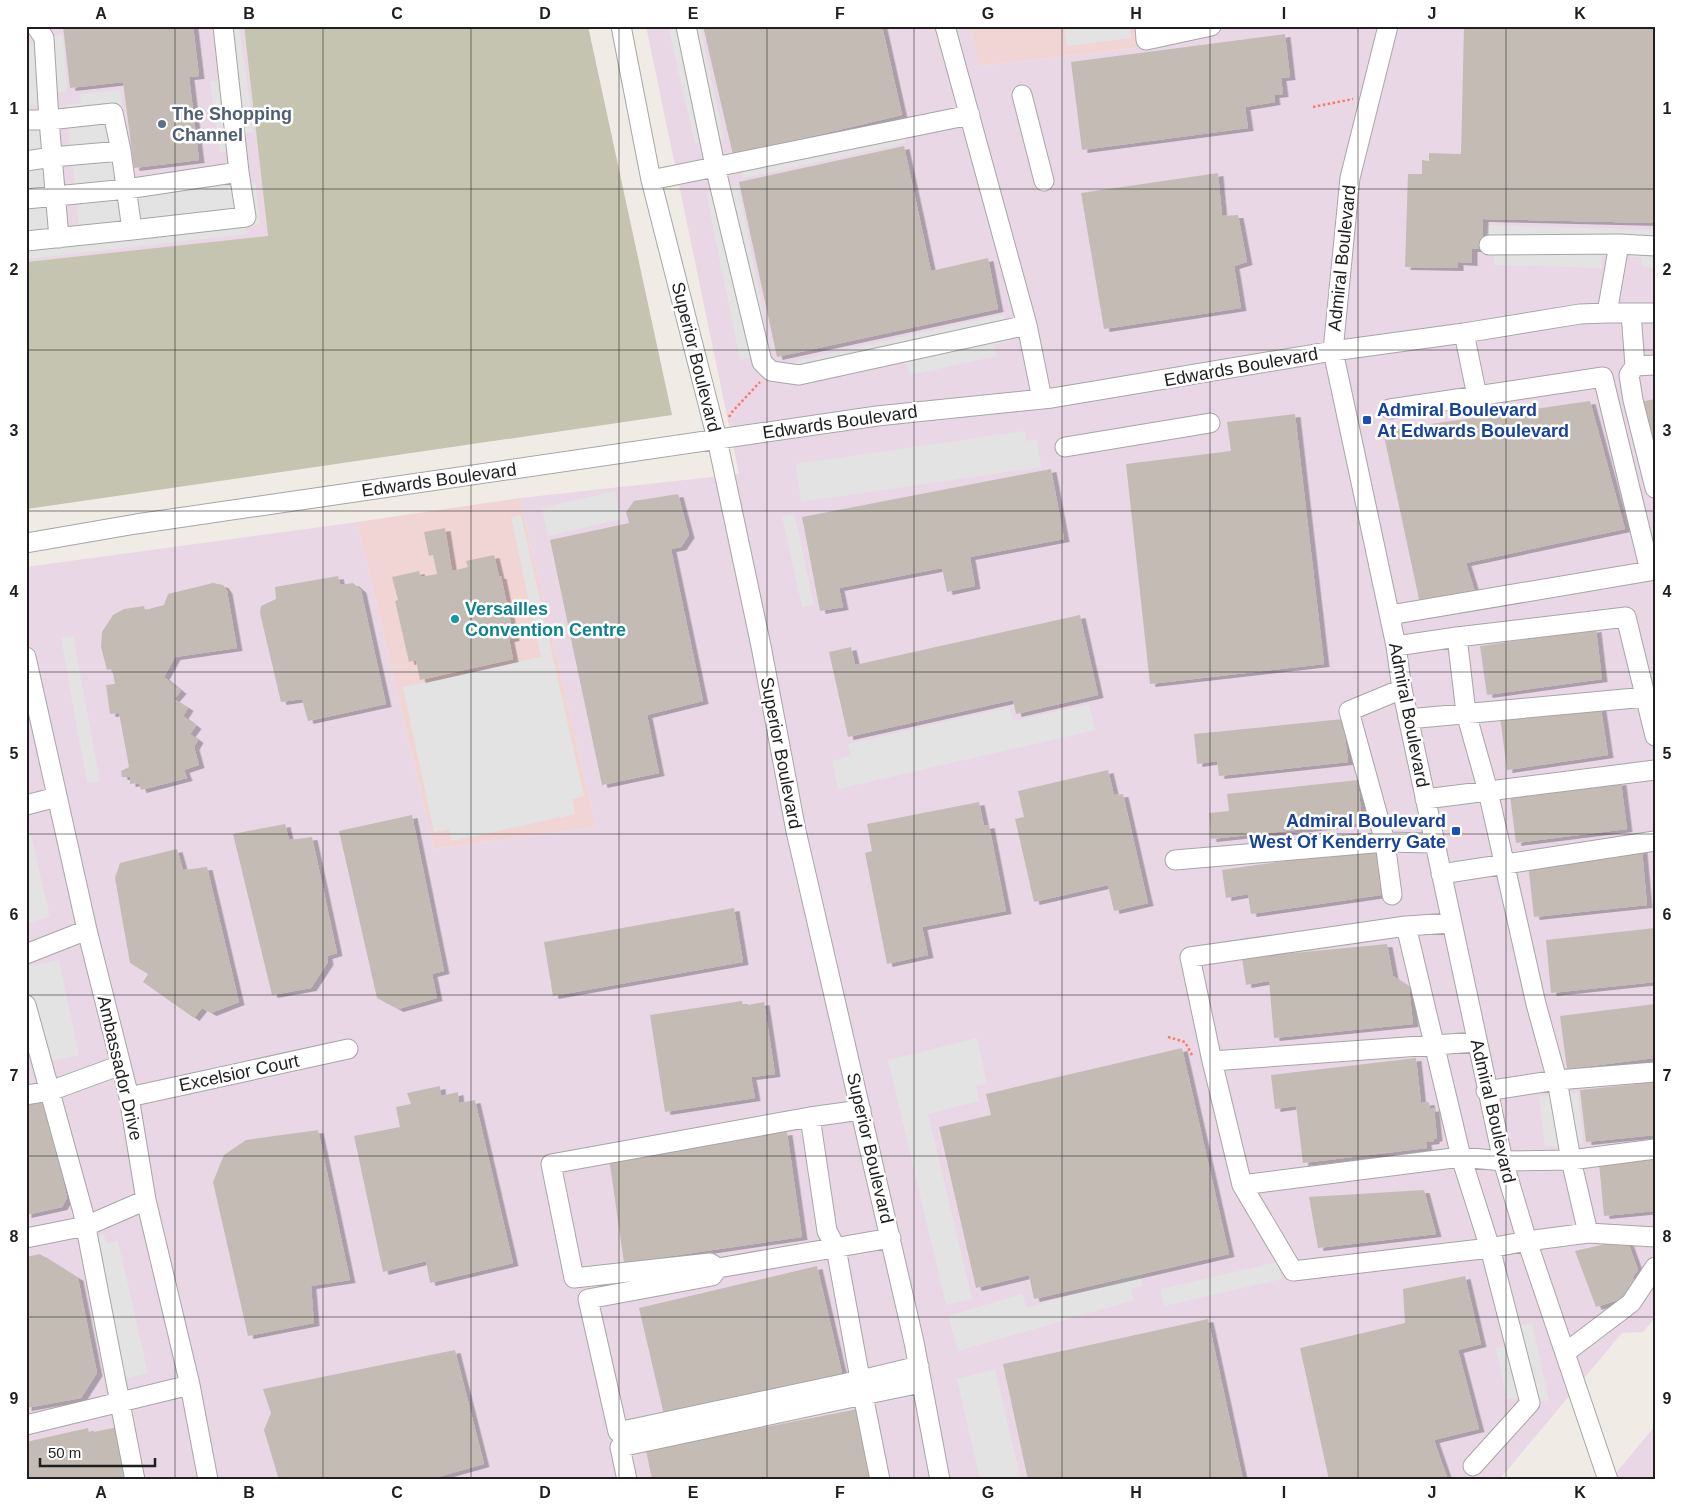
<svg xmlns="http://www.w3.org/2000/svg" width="1681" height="1506" font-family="Arial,sans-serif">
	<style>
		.commercial { fill: #f1d5d4 }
		.industrial { fill: #e9d7e6 }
		.construction { fill: #c4c4b0 }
		.parking { fill: #e3e3e3 }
		.building { fill: #c4bcb4; filter: url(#shadow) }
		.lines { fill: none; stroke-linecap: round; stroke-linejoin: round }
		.minor-casing { stroke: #a6a6a6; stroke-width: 21 }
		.path { stroke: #fb796b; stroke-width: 2.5; stroke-dasharray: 2.5 2.5; stroke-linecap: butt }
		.minor { stroke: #fff; stroke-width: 19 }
		.grid { fill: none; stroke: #1f1f1f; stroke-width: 1; stroke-opacity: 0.55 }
		.service-dot { fill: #5c6f8a; stroke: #fff; stroke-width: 2 }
		.transit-dot { fill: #1a4fb4; stroke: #fff; stroke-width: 2 }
		.culture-dot { fill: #0f9aa8; stroke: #fff; stroke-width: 2 }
		.labels { text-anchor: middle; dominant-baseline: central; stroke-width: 5; stroke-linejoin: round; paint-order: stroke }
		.service-label { font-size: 18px; font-weight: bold; fill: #4e5e75; stroke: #fff; text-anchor: start }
		.street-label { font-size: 18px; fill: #1f1f1f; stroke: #fff }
		.transit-label { font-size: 18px; font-weight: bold; fill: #164399; stroke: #fff; text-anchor: start }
		.culture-label { font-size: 18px; font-weight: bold; fill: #0d838f; stroke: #fff; text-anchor: start }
		.neatline { fill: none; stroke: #1f1f1f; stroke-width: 2 }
		.grid-label { font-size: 16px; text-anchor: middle; font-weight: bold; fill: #1f1f1f }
	</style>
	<defs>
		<filter id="shadow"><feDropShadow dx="5.5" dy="3" stdDeviation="0" flood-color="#0004"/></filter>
	</defs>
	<rect width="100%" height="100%" fill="#f0ece5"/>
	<!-- commercial -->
	<path class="commercial" d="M971,26H1143L1144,47L978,66Z
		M520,498L596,827L434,849L357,522Z"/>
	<!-- industrial -->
	<path class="industrial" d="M26,26H244L268,237L26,262Z
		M646,26H971L979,66L1144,47L1143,26H1655V1318L1643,1332L1622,1333L1499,1480H26V567L357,522L434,849L596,827L520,498L739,474Z
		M1655,1426V1480H1610Z"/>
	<!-- construction -->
	<path class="construction" d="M244,26H588L672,415L27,509L26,262L268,236Z"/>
	<!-- parking -->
	<path class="parking" d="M212,26H239L254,132L232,135L234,150L220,152L210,82L220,80Z
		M668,26H700L724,138L695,144Z
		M1064,26H1130L1131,38L1067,46Z
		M63,35L67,92L41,94L42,105L26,106V44L51,42V36Z
		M120,90L130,179L222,169L224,186L256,183L260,224L245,226L246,234L26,259V129L40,127L51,230L79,226L66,105L81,103L80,94Z
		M903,131L905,143L743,178L741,165Z
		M738,186L771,354L740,360L706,192Z
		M1487,225L1655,230V268L1641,267V257L1602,256L1601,268L1494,265V255H1486Z
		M1004,314L1010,341L994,345L997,356L910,375L906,362L801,385L795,361Z
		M1025,431L1026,441L1037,439L1041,467L801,502L796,464Z
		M615,491L621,519L548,536L542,508Z
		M794,513L814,605L802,607L782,516Z
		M521,515L584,796L572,799L575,814L452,841L449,829L434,832L403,687L541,657L511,517Z
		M73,636L100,781L87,783L61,638Z
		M1089,704L1095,730L838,789L832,761L851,756L848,744L1009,707L1013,721Z
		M29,826L50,917L26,923V827Z
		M59,960L79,1055L38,1064L26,1008V967Z
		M977,1038L987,1083L976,1086L979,1101L928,1114L972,1299L946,1305L888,1060Z
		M1578,1092L1583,1143L1545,1147L1539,1097Z
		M104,1234L106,1243L118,1241L148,1373L111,1382L78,1241Z
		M1278,1262L1282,1279L1164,1306L1160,1289Z
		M1140,1275L1143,1286L1131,1289L1134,1300L958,1351L948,1316L1022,1294L1027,1308Z
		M1532,1323L1549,1400L1521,1407L1519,1398L1507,1399L1496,1348L1507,1346L1505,1330Z
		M995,1369L1021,1480H980L957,1379Z"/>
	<!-- building -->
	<path class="building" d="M63,26H193L199,76L189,77L199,160L134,168L123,82L70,88Z
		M703,26H882L902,115L733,155Z
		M1464,26H1655V223L1483,219L1482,249H1472V263L1458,262V268L1405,267L1408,174H1422V160L1429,161V153L1461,154Z
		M1285,34L1290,77L1281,78L1283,94L1274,95L1275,102L1245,107L1248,128L1082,150L1071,62Z
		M904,146L931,271L988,258L998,309L777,357L739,182Z
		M1218,173L1222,216L1238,215L1247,262L1234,266L1241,308L1104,329L1081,193Z
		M1655,399V465L1640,402Z
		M1590,401L1625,529L1466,563L1475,592L1420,604L1383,431Z
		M1295,414L1324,664L1150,684L1126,464L1231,451L1227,422Z
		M1051,469L1064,539L970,557L975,586L947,592L942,568L839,588L843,607L820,611L802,517Z
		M678,494L689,535L681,547L671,549L703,701L647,715L659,773L602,785L550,540L629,523L626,512L634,501Z
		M445,528L452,571L468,567L466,561L494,555L499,576H501L514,638L509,639L513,659L420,680L416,660L409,662L395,601L398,600L392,577L419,571L421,577L437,574L433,555L429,556L424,532Z
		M338,576L340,585L353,583L361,590L386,704L308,721L302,699L281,702L260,613L261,606L276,599L275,587Z
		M213,583L223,585L227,591L237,648L175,657L164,677L181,691L174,699L188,708L183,716L196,726L190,734L198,740L194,747L199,765L184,770L187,778L141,790L139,783L130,784V777H122L121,771L129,767L119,713L110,714L106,685L115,684L112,669L107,670L101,647L102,632L113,615L124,609L144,606L145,610L164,605L168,594Z
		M1080,615L1098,695L1016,714L1013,700L848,737L829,652L851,647L855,665Z
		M1596,629L1602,679L1487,695L1480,646Z
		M1600,702L1608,755L1507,770L1500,717Z
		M1343,719L1348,762L1219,776L1217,761L1197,764L1194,734Z
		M1108,770L1114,795L1123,794L1148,903L1114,911L1108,885L1034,902L1015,819L1024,817L1018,791Z
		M1358,780L1362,823L1211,839L1209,813L1229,811L1227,794Z
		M1621,782L1627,829L1516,843L1510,796Z
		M979,802L984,826L989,825L1006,911L922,927L928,955L887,964L865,853L872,851L867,824Z
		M412,815L444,971L432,974L437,998L398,1009L377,998L339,831Z
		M285,824L289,840L312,837L337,953L327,956L328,962L311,988L272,995L233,834Z
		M1375,848L1381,895L1251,914L1248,894L1226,898L1222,870Z
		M177,849L183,870L207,867L239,1002L211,1013L202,1008L194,1018L143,982L148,974L130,963L115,878L120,863Z
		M1642,850L1647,905L1534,917L1528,863Z
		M734,908L743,962L553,996L544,942Z
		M1655,928V982L1551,993L1546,940Z
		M1387,944L1393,976L1409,987L1413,1024L1274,1038L1269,981L1246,985L1242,958Z
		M742,1001L743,1006L764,1002L775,1074L751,1077L755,1098L665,1112L650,1015Z
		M1655,1004V1058L1567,1069L1560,1016Z
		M1182,1048L1229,1254L1034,1299L1029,1275L976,1288L939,1127L991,1115L986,1094Z
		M1416,1058L1421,1103L1429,1102L1430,1109L1434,1108L1437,1138L1434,1139V1141L1426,1142L1427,1148L1303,1163L1296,1106L1275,1109L1271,1075Z
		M1655,1082V1135L1586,1142L1580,1090Z
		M440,1086L441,1096L458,1092L459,1103L475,1100L513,1263L430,1283L426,1261L383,1272L354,1136L400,1127L396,1107L411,1104L407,1093Z
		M37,1100L46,1104L67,1198L62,1207L26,1215V1103Z
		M318,1130L350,1280L311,1286L314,1323L248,1336L213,1182L224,1155L246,1140Z
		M787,1132L802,1237L624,1263L609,1158Z
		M1655,1158V1211L1604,1216L1599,1163Z
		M1424,1190L1436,1234L1318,1248L1309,1197Z
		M1627,1239L1638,1270L1632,1278L1640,1284L1631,1296L1596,1307L1575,1251Z
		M40,1254L78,1278L97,1373L81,1398L26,1408V1257Z
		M817,1266L842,1373L664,1415L639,1308Z
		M1465,1276L1481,1344L1458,1350L1479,1429L1434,1440L1448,1480H1329L1300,1348L1405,1323L1403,1289Z
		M1208,1319L1243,1480H1028L1003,1364Z
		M455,1350L484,1464L427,1480H279L264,1430L271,1413L263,1389Z
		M863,1408L877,1480H652L646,1450Z
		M118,1427L130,1480H26V1442L88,1428L89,1433Z"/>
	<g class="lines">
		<!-- minor casing -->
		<g class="minor-casing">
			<path id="minor" d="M36,26L44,38L49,120L59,238
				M621,26L651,180L717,439L761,646L796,831L914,1342L940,1480
				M686,26L715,166L762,362L771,371L799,375L1027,325
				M945,26L1027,325L1042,399
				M1145,26L1146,40L1211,26
				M1388,26L1350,178L1333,351L1396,646L1402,689L1503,1161L1527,1241L1608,1480
				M1022,95L1044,181
				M26,120H49L113,113L121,151L132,230L26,241
				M26,161L52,157L121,151
				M651,180L970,115
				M26,199L127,189L239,172L223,26
				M132,230L246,217L239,172
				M1619,244L1655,246
				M1489,245L1619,244L1607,313
				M1631,313L1635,366L1655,365
				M1464,333L1477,396
				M1635,366L1629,375L1633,400L1655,488
				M1065,447L1210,423
				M26,543L136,524L877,416L1052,398L1333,351L1464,333L1580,314L1607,313H1655
				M1390,615L1650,571L1603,377L1390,409
				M1396,646L1457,637L1626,617L1655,736
				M26,657L87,930L129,1097L146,1200L190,1385L208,1480
				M1402,689L1349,711L1385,842L1434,843
				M1408,719L1646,697
				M1425,799L1655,770
				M26,805L57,797
				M1175,860L1385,842L1392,895
				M1441,874L1655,841
				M1451,923L1406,926L1190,957L1212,1061L1476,1042
				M1406,926L1461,1157L1490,1248L1530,1403L1473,1466
				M26,954L87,930
				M26,1005L83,1212L135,1480
				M1212,1061L1242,1185L1293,1271L1490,1248L1527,1241L1588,1233L1571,1160L1557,1080L1536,1004L1488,791L1466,713L1457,637
				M1486,1091L1557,1080L1655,1072
				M26,1095L50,1091L121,1065
				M129,1097L348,1049
				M1242,1185L1461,1157L1503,1161L1571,1160L1655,1149
				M1588,1233L1655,1237
				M26,1238L86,1226L146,1200
				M891,1238L718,1268L712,1276L588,1299L618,1432L861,1380L919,1366
				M718,1268L710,1263L574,1278L551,1164L810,1117
				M1565,1353L1631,1303L1655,1267
				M26,1425L190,1385
				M627,1480L620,1447L863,1395L836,1248L827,1231L810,1117L861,1110
				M880,1480L863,1395L921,1383"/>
		</g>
		<!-- path -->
		<path class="path" d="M1313,107L1353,99
			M729,417L732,412L760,382
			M1168,1037L1185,1042L1193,1057"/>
		<!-- minor -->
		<use href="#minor" class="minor"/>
	</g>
	<!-- grid -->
	<path class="grid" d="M175,26V1480M323,26V1480M471,26V1480M619,26V1480M767,26V1480M914,26V1480M1062,26V1480M1210,26V1480M1358,26V1480M1506,26V1480M26,189H1655M26,350H1655M26,511H1655M26,672H1655M26,834H1655M26,995H1655M26,1156H1655M26,1317H1655"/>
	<!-- markers -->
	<circle class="service-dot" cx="162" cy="124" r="5"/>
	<g class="transit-dot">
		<rect x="1362" y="415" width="10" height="10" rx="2.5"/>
		<rect x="1451" y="826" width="10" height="10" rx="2.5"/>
	</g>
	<circle class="culture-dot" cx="455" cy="619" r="5"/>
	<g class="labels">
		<!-- service labels -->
		<g class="service-label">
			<text x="172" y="114">The Shopping<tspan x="172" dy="21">Channel</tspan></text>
		</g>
		<!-- street labels -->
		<g class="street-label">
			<text transform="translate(1342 258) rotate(-84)">Admiral Boulevard</text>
			<text transform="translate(696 357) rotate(76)">Superior Boulevard</text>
			<text transform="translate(1241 367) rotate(-10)">Edwards Boulevard</text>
			<text transform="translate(840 422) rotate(-8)">Edwards Boulevard</text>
			<text transform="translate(439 480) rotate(-8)">Edwards Boulevard</text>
			<text transform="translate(1409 715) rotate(79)">Admiral Boulevard</text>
			<text transform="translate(781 753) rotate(79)">Superior Boulevard</text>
			<text transform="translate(120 1068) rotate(77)">Ambassador Drive</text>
			<text transform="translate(239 1073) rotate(-12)">Excelsior Court</text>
			<text transform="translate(1493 1111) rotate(77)">Admiral Boulevard</text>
			<text transform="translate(870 1148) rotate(77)">Superior Boulevard</text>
		</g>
		<!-- transit labels -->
		<g class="transit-label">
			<text x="1377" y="410">Admiral Boulevard<tspan x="1377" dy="21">At Edwards Boulevard</tspan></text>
			<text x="1446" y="821" text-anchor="end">Admiral Boulevard<tspan x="1446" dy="21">West Of Kenderry Gate</tspan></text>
		</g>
		<!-- culture labels -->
		<g class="culture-label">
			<text x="465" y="609">Versailles<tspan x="465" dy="21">Convention Centre</tspan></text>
		</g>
	</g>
	<!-- border -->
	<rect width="1681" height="1506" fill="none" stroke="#ffffff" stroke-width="55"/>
	<!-- scale -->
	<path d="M40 1458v8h115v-8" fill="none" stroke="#1f1f1f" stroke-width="2.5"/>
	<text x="48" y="1458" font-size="15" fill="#1f1f1f" stroke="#ffffff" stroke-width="4" paint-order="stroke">50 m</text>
	<rect x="28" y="28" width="1626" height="1450" class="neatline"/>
	<g class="grid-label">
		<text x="101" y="19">A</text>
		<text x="249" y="19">B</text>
		<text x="397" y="19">C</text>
		<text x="545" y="19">D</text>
		<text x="693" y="19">E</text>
		<text x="840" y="19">F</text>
		<text x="988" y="19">G</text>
		<text x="1136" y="19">H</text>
		<text x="1284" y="19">I</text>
		<text x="1432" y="19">J</text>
		<text x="1580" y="19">K</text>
		<text x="14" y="114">1</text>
		<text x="1667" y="114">1</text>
		<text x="14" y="275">2</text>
		<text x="1667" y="275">2</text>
		<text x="14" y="436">3</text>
		<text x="1667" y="436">3</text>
		<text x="14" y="597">4</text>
		<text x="1667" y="597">4</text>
		<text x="14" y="759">5</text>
		<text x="1667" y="759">5</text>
		<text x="14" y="920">6</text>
		<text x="1667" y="920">6</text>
		<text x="14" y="1081">7</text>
		<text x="1667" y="1081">7</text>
		<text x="14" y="1242">8</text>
		<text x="1667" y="1242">8</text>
		<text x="14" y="1404">9</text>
		<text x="1667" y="1404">9</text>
		<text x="101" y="1498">A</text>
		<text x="249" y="1498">B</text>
		<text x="397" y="1498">C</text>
		<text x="545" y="1498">D</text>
		<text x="693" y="1498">E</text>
		<text x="840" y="1498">F</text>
		<text x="988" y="1498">G</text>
		<text x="1136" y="1498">H</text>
		<text x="1284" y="1498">I</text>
		<text x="1432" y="1498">J</text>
		<text x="1580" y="1498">K</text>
	</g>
</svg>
